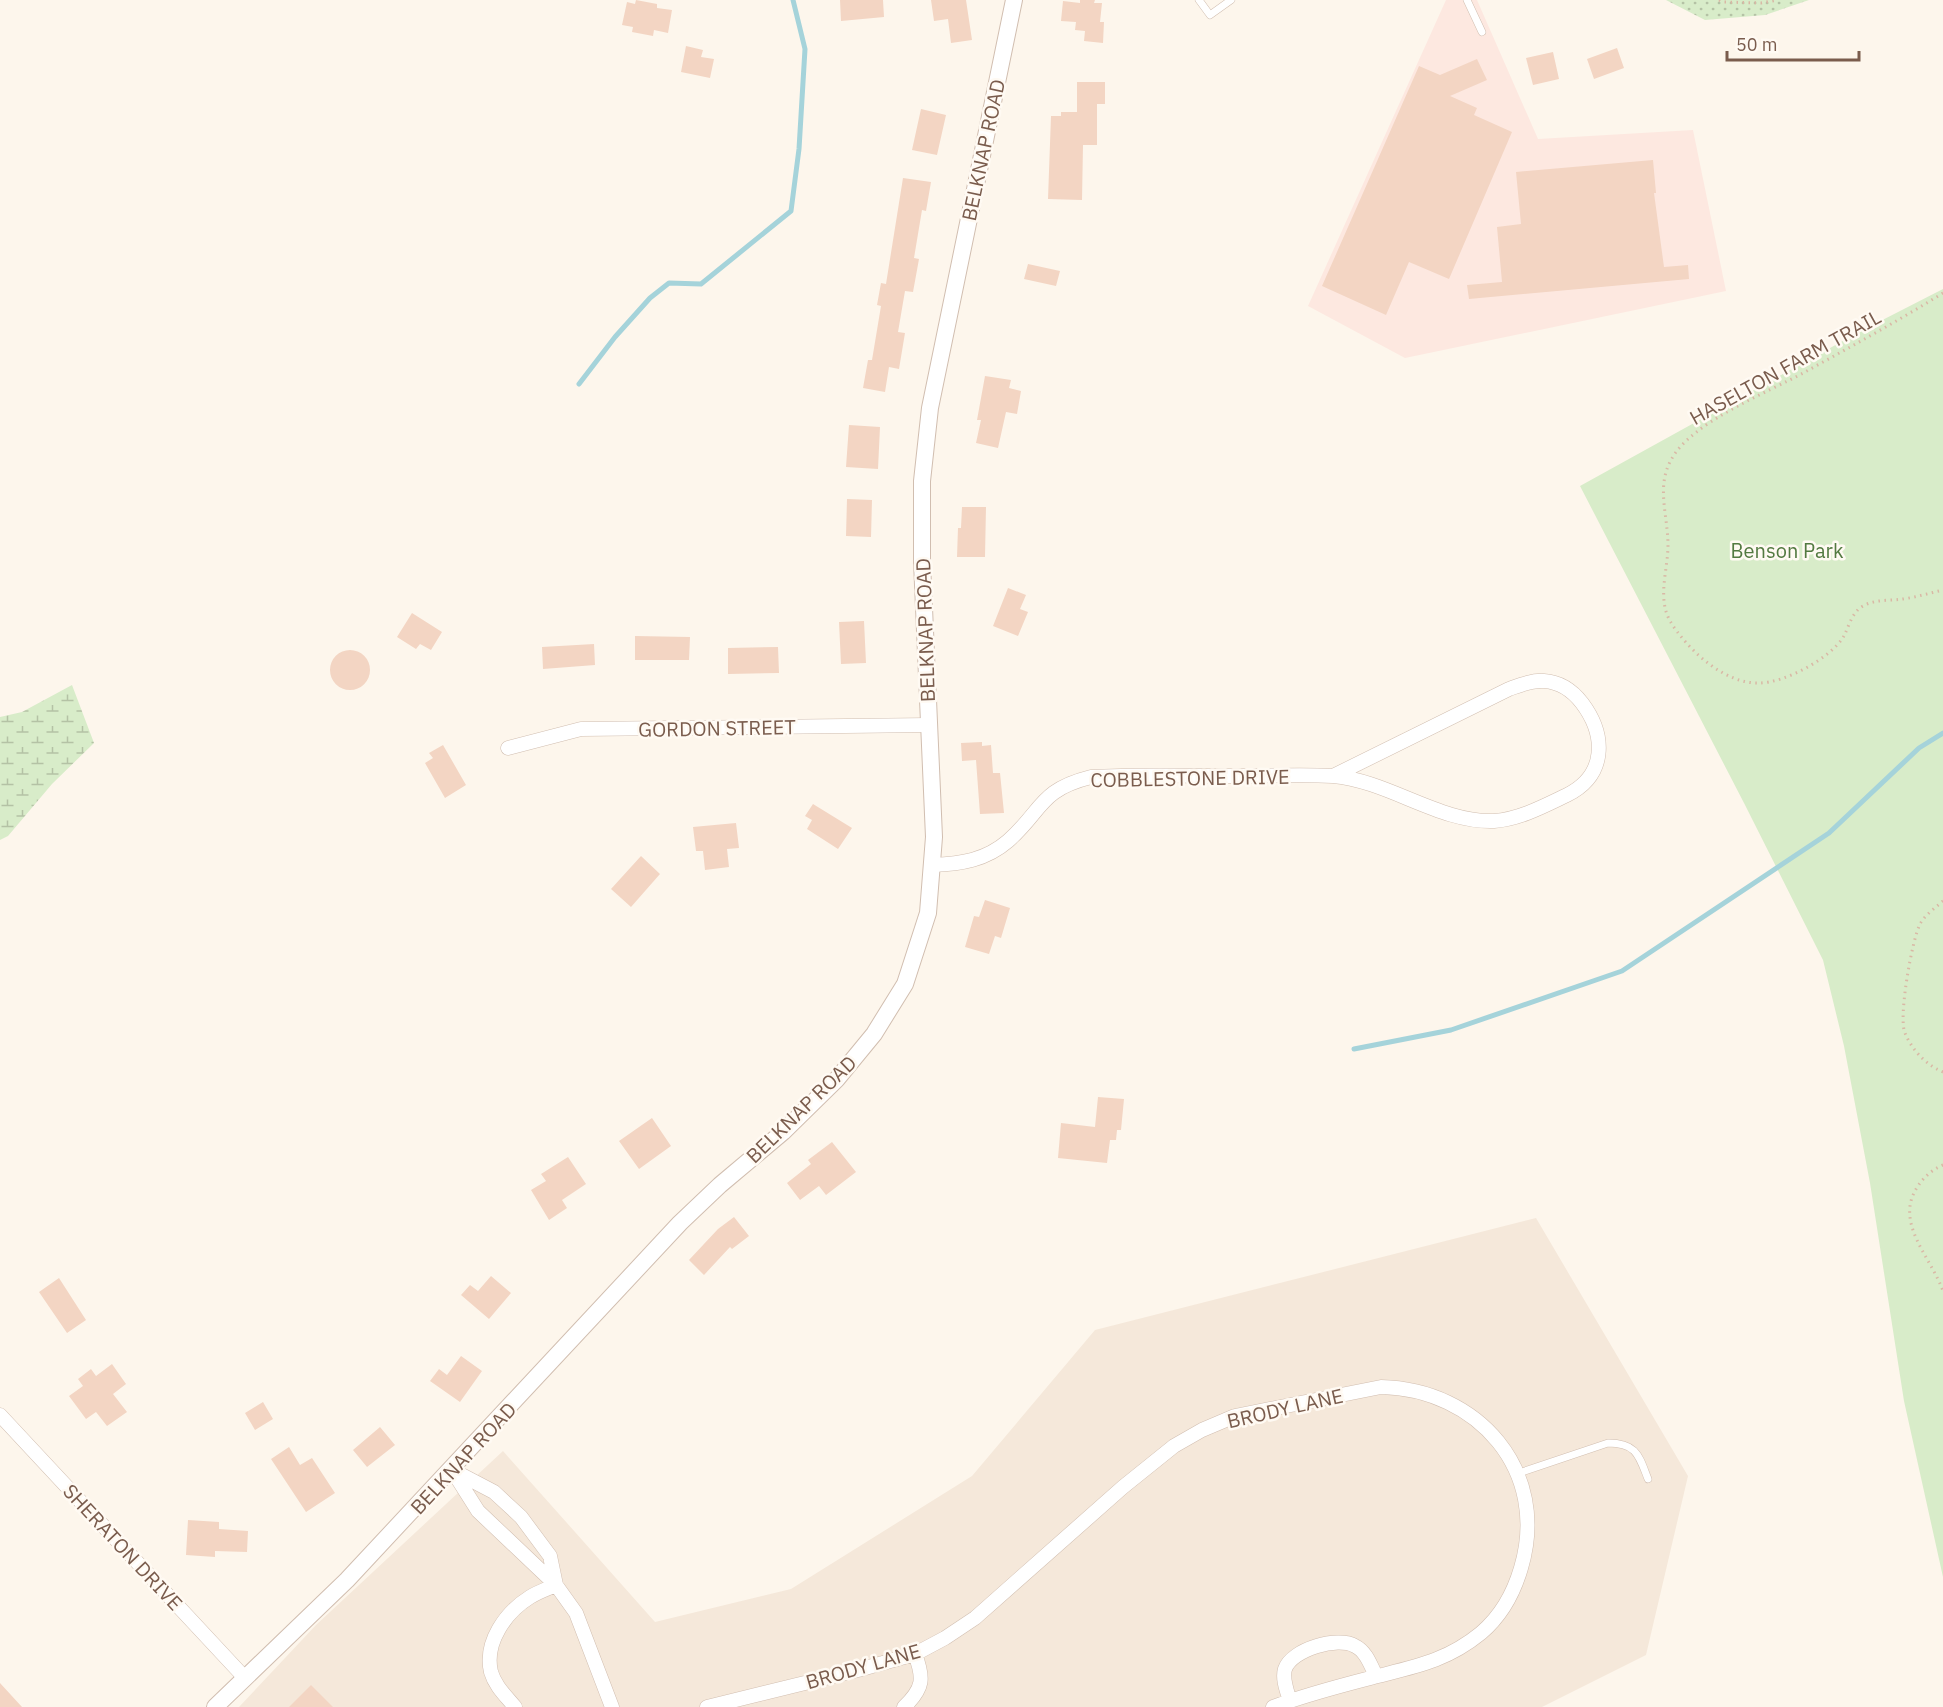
<svg xmlns="http://www.w3.org/2000/svg" width="1943" height="1707" font-family="'IBM Plex Sans',sans-serif">
	<style>
		.residential { fill: #f5e8da }
		.commercial { fill: #fde8e0 }
		.grass { fill: url(#grass-dots) }
		.wetland { fill: url(#wetland-marsh) }
		.park { fill: #d8ecc9 }
		.lines { fill: none; stroke-linecap: round; stroke-linejoin: round }
		.stream { stroke: #a5d3da; stroke-width: 5 }
		.building { fill: #f3d5c3 }
		.service-casing { stroke: #d1beb0; stroke-width: 8 }
		.minor-casing { stroke: #d1beb0; stroke-width: 15 }
		.tertiary-casing { stroke: #d1beb0; stroke-width: 18 }
		.path { stroke: #d9b8a5; stroke-width: 3; stroke-dasharray: 1.5 4.5; stroke-linecap: butt }
		.service { stroke: #fff; stroke-width: 7 }
		.minor { stroke: #fff; stroke-width: 14 }
		.tertiary { stroke: #fff; stroke-width: 16 }
		.labels { text-anchor: middle; dominant-baseline: central; stroke-width: 5; stroke-linejoin: round; paint-order: stroke }
		.street-label { font-size: 20px; fill: #7a5c4d; stroke: #fffaf3 }
		.park-label { font-size: 20px; fill: #537a41; stroke: #fffaf3 }
	</style>
	<defs>
		<pattern id="grass-dots" width="8" height="8" patternUnits="userSpaceOnUse" patternTransform="scale(1.5)"><rect width="8" height="8" fill="#d8ecc9"/><path d="M2 2h.1M6 6h.1" fill="none" stroke="#b4c2a5" stroke-width="1.8" stroke-linecap="round"/></pattern>
		<pattern id="wetland-marsh" width="20" height="14" patternUnits="userSpaceOnUse" patternTransform="scale(1.5)"><rect width="20" height="14" fill="#d8ecc9"/><path d="M1 5h8M5 5V1M11 12h8M15 12V8" fill="none" stroke="#b4c2a5"/></pattern>
	</defs>
	<rect width="100%" height="100%" fill="#fdf6ec"/>
	<!-- residential -->
	<path class="residential" d="M1536,1218L1688,1476L1646,1655L1542,1707H239L316,1625L503,1451L655,1622L791,1589L972,1476L1095,1330Z"/>
	<!-- commercial -->
	<path class="commercial" d="M1446,0H1477L1538,139L1693,130L1726,291L1405,358L1308,306Z"/>
	<!-- grass -->
	<path class="grass" d="M1666,0H1809L1765,15L1705,20Z"/>
	<!-- wetland -->
	<path class="wetland" d="M72,685L94,743L52,784L8,836L0,840V717L22,712Z"/>
	<!-- park -->
	<path class="park" d="M1943,289V1577L1904,1401L1870,1183L1844,1046L1823,960L1744,803L1580,486L1859,332Z"/>
	<g class="lines">
		<!-- stream -->
		<path class="stream" d="M579,384L615,337L650,298L669,283L701,284L791,211L799,149L805,49L793,0
			M1354,1049L1451,1030L1622,971L1829,833L1919,748L1943,733"/>
	</g>
	<!-- building -->
	<path class="building" d="M636,0L657,4V8L672,10L668,33L654,30L653,36L632,32L633,27L622,25L627,2L635,4Z
		M840,0H883L884,17L841,21Z
		M931,0H966L972,40L951,43L948,19L934,21Z
		M1080,0H1095L1094,3H1102L1100,22H1104L1103,43L1084,41L1085,31L1075,30L1076,22L1061,21L1063,1L1080,3Z
		M686,46L703,50L701,57L714,59L710,78L681,72Z
		M1617,48L1624,68L1594,79L1587,59Z
		M1553,52L1559,79L1533,85L1526,58Z
		M1477,59L1487,80L1450,96L1477,108L1474,115L1512,132L1449,279L1409,262L1386,315L1322,286L1419,66L1440,75Z
		M1077,82H1105V104H1097V145H1083L1082,200L1048,199L1051,116H1061V112H1077Z
		M921,109L946,115L937,155L912,150Z
		M1653,160L1656,193H1654L1664,267L1688,265L1689,279L1469,299L1467,285L1502,282L1497,227L1521,224L1516,172Z
		M903,178L931,182L926,211L922,210L914,258L919,259L913,292L905,291L898,332L905,333L899,369L889,367L885,392L863,388L868,360H872L881,306L877,305L881,283L886,284Z
		M1028,264L1060,271L1056,286L1024,279Z
		M985,376L1011,380L1009,388L1021,391L1017,414L1006,412L998,448L976,443L981,420H977Z
		M849,425L880,427L878,469L846,467Z
		M847,499L872,500L871,537L846,536Z
		M962,507H986L985,557H957L958,528H961Z
		M1008,588L1026,595L1020,609L1028,612L1018,636L993,626Z
		M412,613L442,632L431,650L420,644L416,649L397,637Z
		M864,621L866,663L841,664L839,622Z
		M635,636L690,637L689,660H635Z
		M594,644L595,665L543,669L542,647Z
		M778,647L779,673L728,674V648Z
		M330 670a20 20 0 1 1 40 0a20 20 0 1 1-40 0Z
		M982,742V746L991,745L993,773H1000L1004,813L980,814L976,760L962,761L961,743Z
		M443,745L466,785L445,798L425,763L433,758L429,753Z
		M813,804L852,828L838,849L807,829L812,820L805,816Z
		M736,823L739,848L727,849L729,867L705,870L703,851H696L693,827Z
		M641,856L660,874L631,907L611,889Z
		M985,900L1010,908L1001,938L995,936L989,954L965,947L974,916L979,917Z
		M1098,1097L1124,1099L1121,1130H1117L1116,1140H1110L1107,1163L1058,1158L1061,1123L1095,1127Z
		M652,1118L671,1146L639,1169L619,1141Z
		M832,1142L856,1172L826,1195L819,1186L800,1200L787,1183L811,1164L808,1160Z
		M568,1157L586,1184L562,1200L567,1208L549,1220L531,1190L546,1181L541,1174Z
		M734,1217L749,1236L732,1249L730,1247L704,1275L689,1260L718,1229Z
		M491,1276L511,1293L489,1319L461,1295L470,1285L478,1291Z
		M59,1278L86,1320L67,1333L39,1292Z
		M461,1356L482,1371L460,1402L430,1381L439,1369L447,1375Z
		M112,1364L126,1384L113,1394L127,1412L107,1426L96,1412L86,1419L69,1396L83,1386L78,1379L91,1369L96,1376Z
		M263,1402L273,1419L255,1430L245,1413Z
		M380,1427L395,1445L367,1467L353,1450Z
		M289,1447L300,1465L312,1458L335,1493L306,1512L271,1459Z
		M188,1520L219,1522V1529L248,1531L247,1552L215,1551V1557L186,1555Z
		M0,1683L22,1707H0Z
		M311,1685L333,1707H289Z"/>
	<g class="lines">
		<!-- service casing -->
		<g class="service-casing">
			<path id="service" d="M1199,0L1210,15L1231,0
				M1467,0L1482,32
				M1516,1474L1608,1443C1637,1443 1639,1456 1648,1479"/>
		</g>
		<!-- minor casing -->
		<g class="minor-casing">
			<path id="minor" d="M508,748L581,729L929,725
				M933,865C961,864 986,860 1008,841C1043,810 1039,790 1091,777C1140,774 1189,776 1237,776C1269,776 1301,774 1333,776C1389,781 1440,823 1494,821C1520,819 1544,806 1567,795C1607,775 1606,735 1582,703C1572,690 1560,682 1544,681C1532,680 1520,685 1509,689L1333,776
				M0,1415L245,1678
				M452,1470L478,1511L556,1585L576,1613L612,1707
				M454,1471L494,1492L521,1517L550,1556L556,1585
				M1290,1701C1287,1691 1282,1679 1285,1669C1292,1649 1338,1636 1355,1646C1366,1651 1371,1666 1376,1676
				M515,1707C506,1696 495,1686 491,1672C484,1642 506,1612 530,1597C538,1592 547,1589 556,1585
				M707,1707L858,1670L915,1654L945,1638L975,1618L1123,1487L1174,1446L1202,1430L1235,1416L1381,1387C1478,1389 1550,1471 1521,1568C1514,1592 1501,1616 1481,1633C1448,1660 1418,1666 1378,1676C1343,1685 1307,1694 1273,1707
				M904,1707C924,1688 924,1678 915,1654"/>
		</g>
		<!-- tertiary casing -->
		<g class="tertiary-casing">
			<path id="tertiary" d="M215,1707L347,1580L680,1223L720,1185L783,1132L837,1079L874,1034L905,984L928,913L934,837L922,562V481L930,408L1014,0"/>
		</g>
		<!-- path -->
		<path class="path" d="M1719,0L1723,2L1761,3L1778,0
			M1943,293C1898,321 1852,346 1805,372C1767,393 1691,422 1671,460C1656,487 1668,516 1668,545C1668,570 1657,597 1670,621C1687,649 1724,684 1759,683C1785,683 1831,658 1844,636C1849,626 1852,612 1863,606C1875,599 1890,601 1903,599C1917,597 1930,593 1943,590
			M1943,901C1935,908 1925,915 1920,924C1912,940 1898,1018 1905,1033C1912,1050 1926,1065 1943,1072
			M1943,1165C1933,1169 1924,1177 1918,1186C1893,1222 1931,1257 1943,1291"/>
		<!-- service -->
		<use href="#service" class="service"/>
		<!-- minor -->
		<use href="#minor" class="minor"/>
		<!-- tertiary -->
		<use href="#tertiary" class="tertiary"/>
	</g>
	<g class="labels">
		<!-- street labels -->
		<g class="street-label">
			<text transform="translate(983 150) rotate(-78)">BELKNAP ROAD</text>
			<text transform="translate(1785 367) rotate(-29)">HASELTON FARM TRAIL</text>
			<text transform="translate(925 630) rotate(-92)">BELKNAP ROAD</text>
			<text transform="translate(717 728) rotate(-1)">GORDON STREET</text>
			<text transform="translate(1190 778) rotate(-1)">COBBLESTONE DRIVE</text>
			<text transform="translate(801 1109) rotate(-44)">BELKNAP ROAD</text>
			<text transform="translate(1285 1408) rotate(-13)">BRODY LANE</text>
			<text transform="translate(463 1458) rotate(-47)">BELKNAP ROAD</text>
			<text transform="translate(123 1547) rotate(47)">SHERATON DRIVE</text>
			<text transform="translate(863 1666) rotate(-16)">BRODY LANE</text>
		</g>
		<!-- park labels -->
		<g class="park-label">
			<text x="1787" y="550">Benson Park</text>
		</g>
	</g>
	<!-- scale -->
	<path d="M1727 51v9h132v-9" fill="none" stroke="#7a5c4d" stroke-width="3"/>
	<text x="1736" y="51" font-size="18" fill="#7a5c4d" stroke="#fffaf3" stroke-width="4.5" paint-order="stroke">50 m</text>
</svg>
